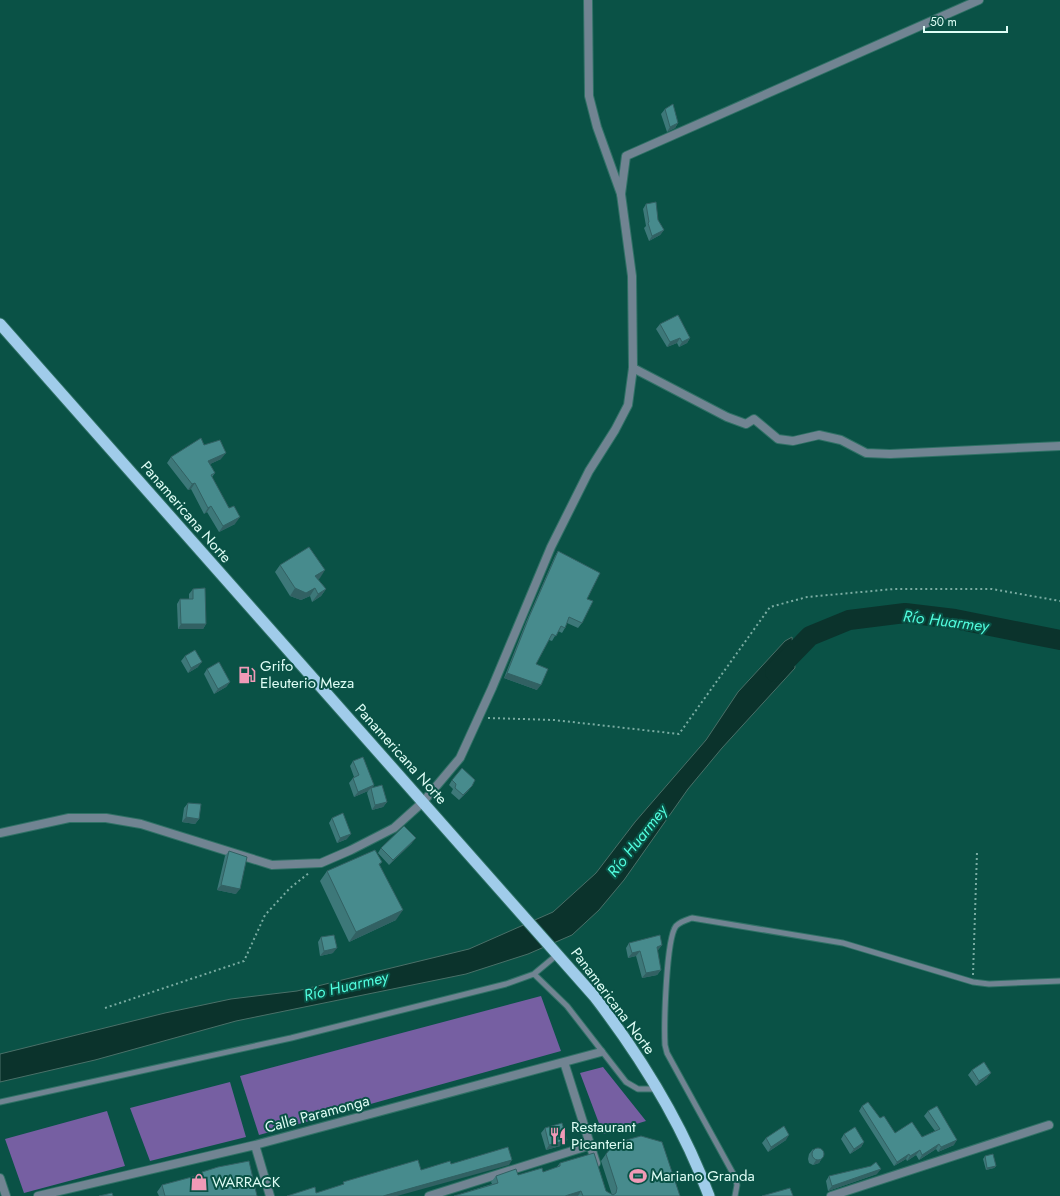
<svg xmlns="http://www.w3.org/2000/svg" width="1060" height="1196" font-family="Jost,sans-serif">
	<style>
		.green { fill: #765fa2 }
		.water { fill: #0b332c; stroke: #4a7068 }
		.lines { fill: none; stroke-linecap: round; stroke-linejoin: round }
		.river { stroke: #0b332c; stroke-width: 20 }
		.service-casing { stroke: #307166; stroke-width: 7 }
		.minor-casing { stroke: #307166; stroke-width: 10 }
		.tertiary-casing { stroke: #307166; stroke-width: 10 }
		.trunk-casing { stroke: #307166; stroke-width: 13 }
		.path { stroke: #7aaca2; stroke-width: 2; stroke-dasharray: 2 3; stroke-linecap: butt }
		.service { stroke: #718492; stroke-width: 5 }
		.minor { stroke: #718492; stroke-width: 8 }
		.tertiary { stroke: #718492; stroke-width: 8 }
		.trunk { stroke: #a0ccea; stroke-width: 11 }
		.wall { fill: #3d7879 }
		.shaded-wall { fill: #326163 }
		.building { fill: #478b8d; stroke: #326163 }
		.labels { text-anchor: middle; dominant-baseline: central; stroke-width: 4; stroke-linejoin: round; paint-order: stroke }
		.street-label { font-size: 15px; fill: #defdf5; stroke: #0a5246 }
		.poi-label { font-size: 15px; fill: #defdf5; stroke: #0a5246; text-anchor: start }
		.water-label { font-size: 16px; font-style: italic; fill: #51fcdd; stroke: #0a5246 }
	</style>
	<rect width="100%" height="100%" fill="#0a5246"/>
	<!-- green -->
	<path class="green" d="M541,996L561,1051L259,1135L240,1076Z
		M603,1067L646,1121L603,1134L580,1073Z
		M230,1082L246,1137L150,1161L130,1108Z
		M107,1111L125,1166L24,1193L5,1139Z"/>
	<!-- water -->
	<path class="water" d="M792,637L795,668L722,748L688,789L624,880L599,910L572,935L528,954L466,974L236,1021L95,1060L0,1082V1054L165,1013L231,999L297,991L469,949L553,912L596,873L635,822L706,740L738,692L785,641Z"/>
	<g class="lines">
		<!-- river -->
		<path class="river" d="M775,672L810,636L849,620L905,613L955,619L1060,640"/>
		<!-- service casing -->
		<g class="service-casing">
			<path id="service" d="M534,974L558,954
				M0,1102L291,1038L506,984L534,974L567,1006L626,1082L638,1089H657
				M735,1196L737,1185L735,1177L667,1053L665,1045C664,1025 666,939 676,926C681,921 686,920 692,918L843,943L973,982L989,984L1060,981"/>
		</g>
		<!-- minor casing -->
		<g class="minor-casing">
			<path id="minor" d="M621,194L626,156L979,0
				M633,368L727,417L746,424L754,419L778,439L793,441L819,435L841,440L866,453L890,454L1060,446
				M564,1062L596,1163
				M255,1145L270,1196
				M38,1196L255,1145L601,1052
				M429,1196L591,1145
				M831,1196L1049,1125"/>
		</g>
		<!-- tertiary casing -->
		<g class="tertiary-casing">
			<path id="tertiary" d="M0,833L69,818H106L141,824L272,865L321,863L351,850L394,828L423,802L460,758L492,688L551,547L589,471L615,430L628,405L633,368L632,276L621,194L597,127L589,96L588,0
				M0,1178L6,1196"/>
		</g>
		<!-- trunk casing -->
		<g class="trunk-casing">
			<path id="trunk" d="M0,324L594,996C641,1057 682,1123 709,1196"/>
		</g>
		<!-- path -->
		<path class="path" d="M488,718L554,720L679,734L770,607L807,597L894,589H992L1060,601
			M973,975L977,852
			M105,1008L244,961L265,915L290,888L309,873"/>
		<!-- service -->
		<use href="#service" class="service"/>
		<!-- minor -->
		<use href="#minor" class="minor"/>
		<!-- tertiary -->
		<use href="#tertiary" class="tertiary"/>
		<!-- trunk -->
		<use href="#trunk" class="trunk"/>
	</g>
	<!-- wall -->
	<path class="wall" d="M665,109L678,123L675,128L667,132L661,114Z
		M646,204L658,220L664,230L660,235L649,241L644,228L646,226L643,209Z
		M660,324L690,338L687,343L679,347L677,343L667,347L656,329Z
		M204,445L221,459L210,464L215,473L212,477L235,524L219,532L207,512L204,514L191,489L188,490L167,463L171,457Z
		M558,551L587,599L582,623L578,628L567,623L565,628L562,633L558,631L552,641L549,640L536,664L537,690L504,678L526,622L555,556Z
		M280,565L320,578L318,579L326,589L321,596L312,602L310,596L301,600L290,596L275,572Z
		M193,589L206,624L203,629H178L177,604L180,599H189V594Z
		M185,656L198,667L188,673L181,661Z
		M207,669L230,682L226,687L214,694L204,674Z
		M353,761L374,785L373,787L387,802L383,807L372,810L367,793L368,791L354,797L349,783L353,778L354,777L350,766Z
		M452,780L472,786L468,791L459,800L451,793L453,789L449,785Z
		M188,803L199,819L195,824L182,822L184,808Z
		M332,818L347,839L337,843L329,823Z
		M412,843L389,865L378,853L381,848Z
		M229,851L236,894L217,890L225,856Z
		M382,862L379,865L396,920L349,942L320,881L327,871Z
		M321,937L333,953L320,956L318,942Z
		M629,943L662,945L658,950L657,951L661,970L657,975L642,978L636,956L628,958L626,948Z
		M972,1070L987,1078L976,1086L968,1075Z
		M862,1106L895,1133L922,1137L935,1131L924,1116L928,1111L954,1145L938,1152L936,1149L919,1160L916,1155L907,1161L906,1159L894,1166L859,1111Z
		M545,1128L564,1145L546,1150L541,1133Z
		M844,1134L864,1142L861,1147L850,1154L841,1139Z
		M766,1138L786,1140L768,1152L762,1143Z
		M813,1149L822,1158L819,1163L813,1165L809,1163L808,1159L809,1154Z
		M606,1154L680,1196H454L492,1184L491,1182L496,1176L518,1175L543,1172L556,1168L560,1163L612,1195L601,1161Z
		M985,1156L996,1166L994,1168L986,1170L983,1159Z
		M202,1172L257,1196H159L157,1192L162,1185L201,1175Z
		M877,1174L828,1191L826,1181L829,1176Z"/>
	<!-- shaded-wall -->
	<path class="shaded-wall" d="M678,123L675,128L667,132L670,127Z
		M664,230L660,235L649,241L652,236Z
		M680,338L677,343L667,347L670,342Z
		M690,338L687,343L679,347L682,342Z
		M226,453L221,459L204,467L208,461Z
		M195,483L191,489L188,490L192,484Z
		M211,506L207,512L204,514L208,508Z
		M240,517L235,524L219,532L223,526Z
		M325,570L320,578L310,584L315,576Z
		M295,588H315L310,596L301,600L290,596Z
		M326,589L321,596L312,602L318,594Z
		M181,624H206L203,629H178Z
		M202,662L198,667L188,673L191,668Z
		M507,673L541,685L537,690L504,678Z
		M230,682L226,687L214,694L218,689Z
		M374,785L371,790V788L368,791L354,797L358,792Z
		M472,786L468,791L459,800L463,795Z
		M387,802L383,807L372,810L375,805Z
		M186,817L199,819L195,824L182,822Z
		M351,834L347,839L337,843L340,838Z
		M416,838L412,843L389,865L393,860Z
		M221,885L240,889L236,894L217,890Z
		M403,910L396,920L349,942L356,932Z
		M662,945L658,950L653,952L657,947Z
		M337,948L333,953L320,956L324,951Z
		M640,951L636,956L628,958L632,953Z
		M661,970L657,975L642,978L646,973Z
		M991,1073L987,1078L976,1086L979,1081Z
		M789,1135L786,1140L768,1152L771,1147Z
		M567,1140L564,1145L546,1150L549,1145Z
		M957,1140L954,1145L938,1152L941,1147Z
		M864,1142L861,1147L850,1154L854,1149Z
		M939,1144L936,1149L919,1160L922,1155Z
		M920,1150L916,1155L907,1161L910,1156Z
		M909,1154L906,1159L894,1166L897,1162Z
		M822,1158L819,1163L813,1165L816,1160Z
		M512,1160L509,1165L397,1196H383Z
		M996,1166L994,1168L986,1170L987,1168Z
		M881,1169L877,1174L828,1191L832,1186Z
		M581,1191L578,1196H565Z"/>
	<!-- building -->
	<path class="building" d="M673,104L678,123L670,127L665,109Z
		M656,202L658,220L664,230L652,236L648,223L649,222L646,204Z
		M678,315L690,338L682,342L680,338L670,342L660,324Z
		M201,438L204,445L220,440L226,453L208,461L215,473L211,475L229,508L234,506L240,517L223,526L211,506L208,508L195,483L192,484L171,457Z
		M309,547L325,570L315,576L326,589L318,594L315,588L306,593L295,588L280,565Z
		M558,551L600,573L587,599L593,601L582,623L569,617L565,628L561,626L556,636L552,634L536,664L548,669L541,685L507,673L529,617Z
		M205,588L206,624H181L180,599H193V589Z
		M195,650L202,662L191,668L185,656Z
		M219,662L230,682L218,689L207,669Z
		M363,757L374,785L358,792L353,778L359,775L353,761Z
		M462,768L475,780L472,786L463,795L455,788L456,784L452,780Z
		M382,785L387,802L375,805L371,788Z
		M188,803L201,804L199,819L186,817Z
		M343,813L351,834L340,838L332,818Z
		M404,826L416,838L393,860L381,848Z
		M375,850L382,862L379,864L403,910L356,932L327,871Z
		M229,851L247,857L240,889L221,885Z
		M334,935L337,948L324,951L321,937Z
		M660,935L662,945L657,947L661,970L646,973L640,951L632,953L629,943Z
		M984,1062L991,1073L979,1081L972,1070Z
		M868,1102L880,1118L884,1116L895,1133L912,1122L922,1137L940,1129L928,1111L937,1106L957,1140L941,1147L939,1144L922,1155L920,1150L910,1156L909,1154L897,1162L862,1106Z
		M562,1123L567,1140L549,1145L545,1128Z
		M784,1126L789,1135L771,1147L766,1138Z
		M855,1127L864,1142L854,1149L844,1134Z
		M641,1136L662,1142L680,1196H583L581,1191L565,1196H454L498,1183L496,1176L516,1169L518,1175L542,1168L543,1172L560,1166V1163L594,1153L606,1191L613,1195L616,1193L617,1188L606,1154L615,1143Z
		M508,1147L512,1160L383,1196H287L315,1187L316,1193L344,1184L343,1182L418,1160L421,1170L450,1161L451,1164Z
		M812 1154a6 6 0 1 1 12 0a6 6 0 1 1-12 0Z
		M993,1154L996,1166L987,1168L985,1156Z
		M249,1161L257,1196H165L162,1185L203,1174L202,1172L218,1167Z
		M876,1162L881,1169L832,1186L829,1176L871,1166Z
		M790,1188L793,1196H762Z
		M112,1193L113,1196H99Z"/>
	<!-- icons -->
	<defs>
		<g id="fuel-bare" transform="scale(1.38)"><path d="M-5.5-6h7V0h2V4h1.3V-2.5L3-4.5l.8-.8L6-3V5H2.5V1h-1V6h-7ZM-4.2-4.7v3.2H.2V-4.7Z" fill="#f09ab7" stroke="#0a5246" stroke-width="2.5" paint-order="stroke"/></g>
		<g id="restaurant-bare" transform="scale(1.38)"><path d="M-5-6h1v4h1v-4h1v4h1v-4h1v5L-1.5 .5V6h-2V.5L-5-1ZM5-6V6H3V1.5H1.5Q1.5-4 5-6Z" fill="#f09ab7" stroke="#0a5246" stroke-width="2.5" paint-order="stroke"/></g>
		<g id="stadium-bare" transform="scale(1.38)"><path d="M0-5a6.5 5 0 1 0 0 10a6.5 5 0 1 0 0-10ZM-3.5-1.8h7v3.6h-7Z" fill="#f09ab7" stroke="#0a5246" stroke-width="2.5" paint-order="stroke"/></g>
		<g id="shop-bare" transform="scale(1.38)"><path d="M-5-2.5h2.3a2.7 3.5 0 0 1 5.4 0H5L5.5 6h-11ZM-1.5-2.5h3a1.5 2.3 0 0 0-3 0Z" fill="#f09ab7" stroke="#0a5246" stroke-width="2.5" paint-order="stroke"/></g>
	</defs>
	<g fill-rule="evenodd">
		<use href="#fuel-bare" x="247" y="675"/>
		<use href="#restaurant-bare" x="558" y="1136"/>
		<use href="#stadium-bare" x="638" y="1176"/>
		<use href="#shop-bare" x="199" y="1182"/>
	</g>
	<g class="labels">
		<!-- street labels -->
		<g class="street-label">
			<text transform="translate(186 512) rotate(49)">Panamericana Norte</text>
			<text transform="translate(401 754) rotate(48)">Panamericana Norte</text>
			<text transform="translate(613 1001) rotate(53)">Panamericana Norte</text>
			<text transform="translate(317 1114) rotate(-15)">Calle Paramonga</text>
		</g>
		<!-- poi labels -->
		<g class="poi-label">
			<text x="260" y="666">Grifo<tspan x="260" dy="17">Eleuterio Meza</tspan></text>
			<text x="571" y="1127">Restaurant<tspan x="571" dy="17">Picanteria</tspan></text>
			<text x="651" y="1176">Mariano Granda</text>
			<text x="212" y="1182">WARRACK</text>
		</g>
		<!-- water labels -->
		<g class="water-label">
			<text transform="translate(946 621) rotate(7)">Río Huarmey</text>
			<text transform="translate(637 841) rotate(-52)">Río Huarmey</text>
			<text transform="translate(346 986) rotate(-13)">Río Huarmey</text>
		</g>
	</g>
	<!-- scale -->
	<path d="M924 26v6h83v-6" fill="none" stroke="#defdf5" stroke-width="2"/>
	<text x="930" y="26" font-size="12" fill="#defdf5" stroke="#0a5246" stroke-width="3" paint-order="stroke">50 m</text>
</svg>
